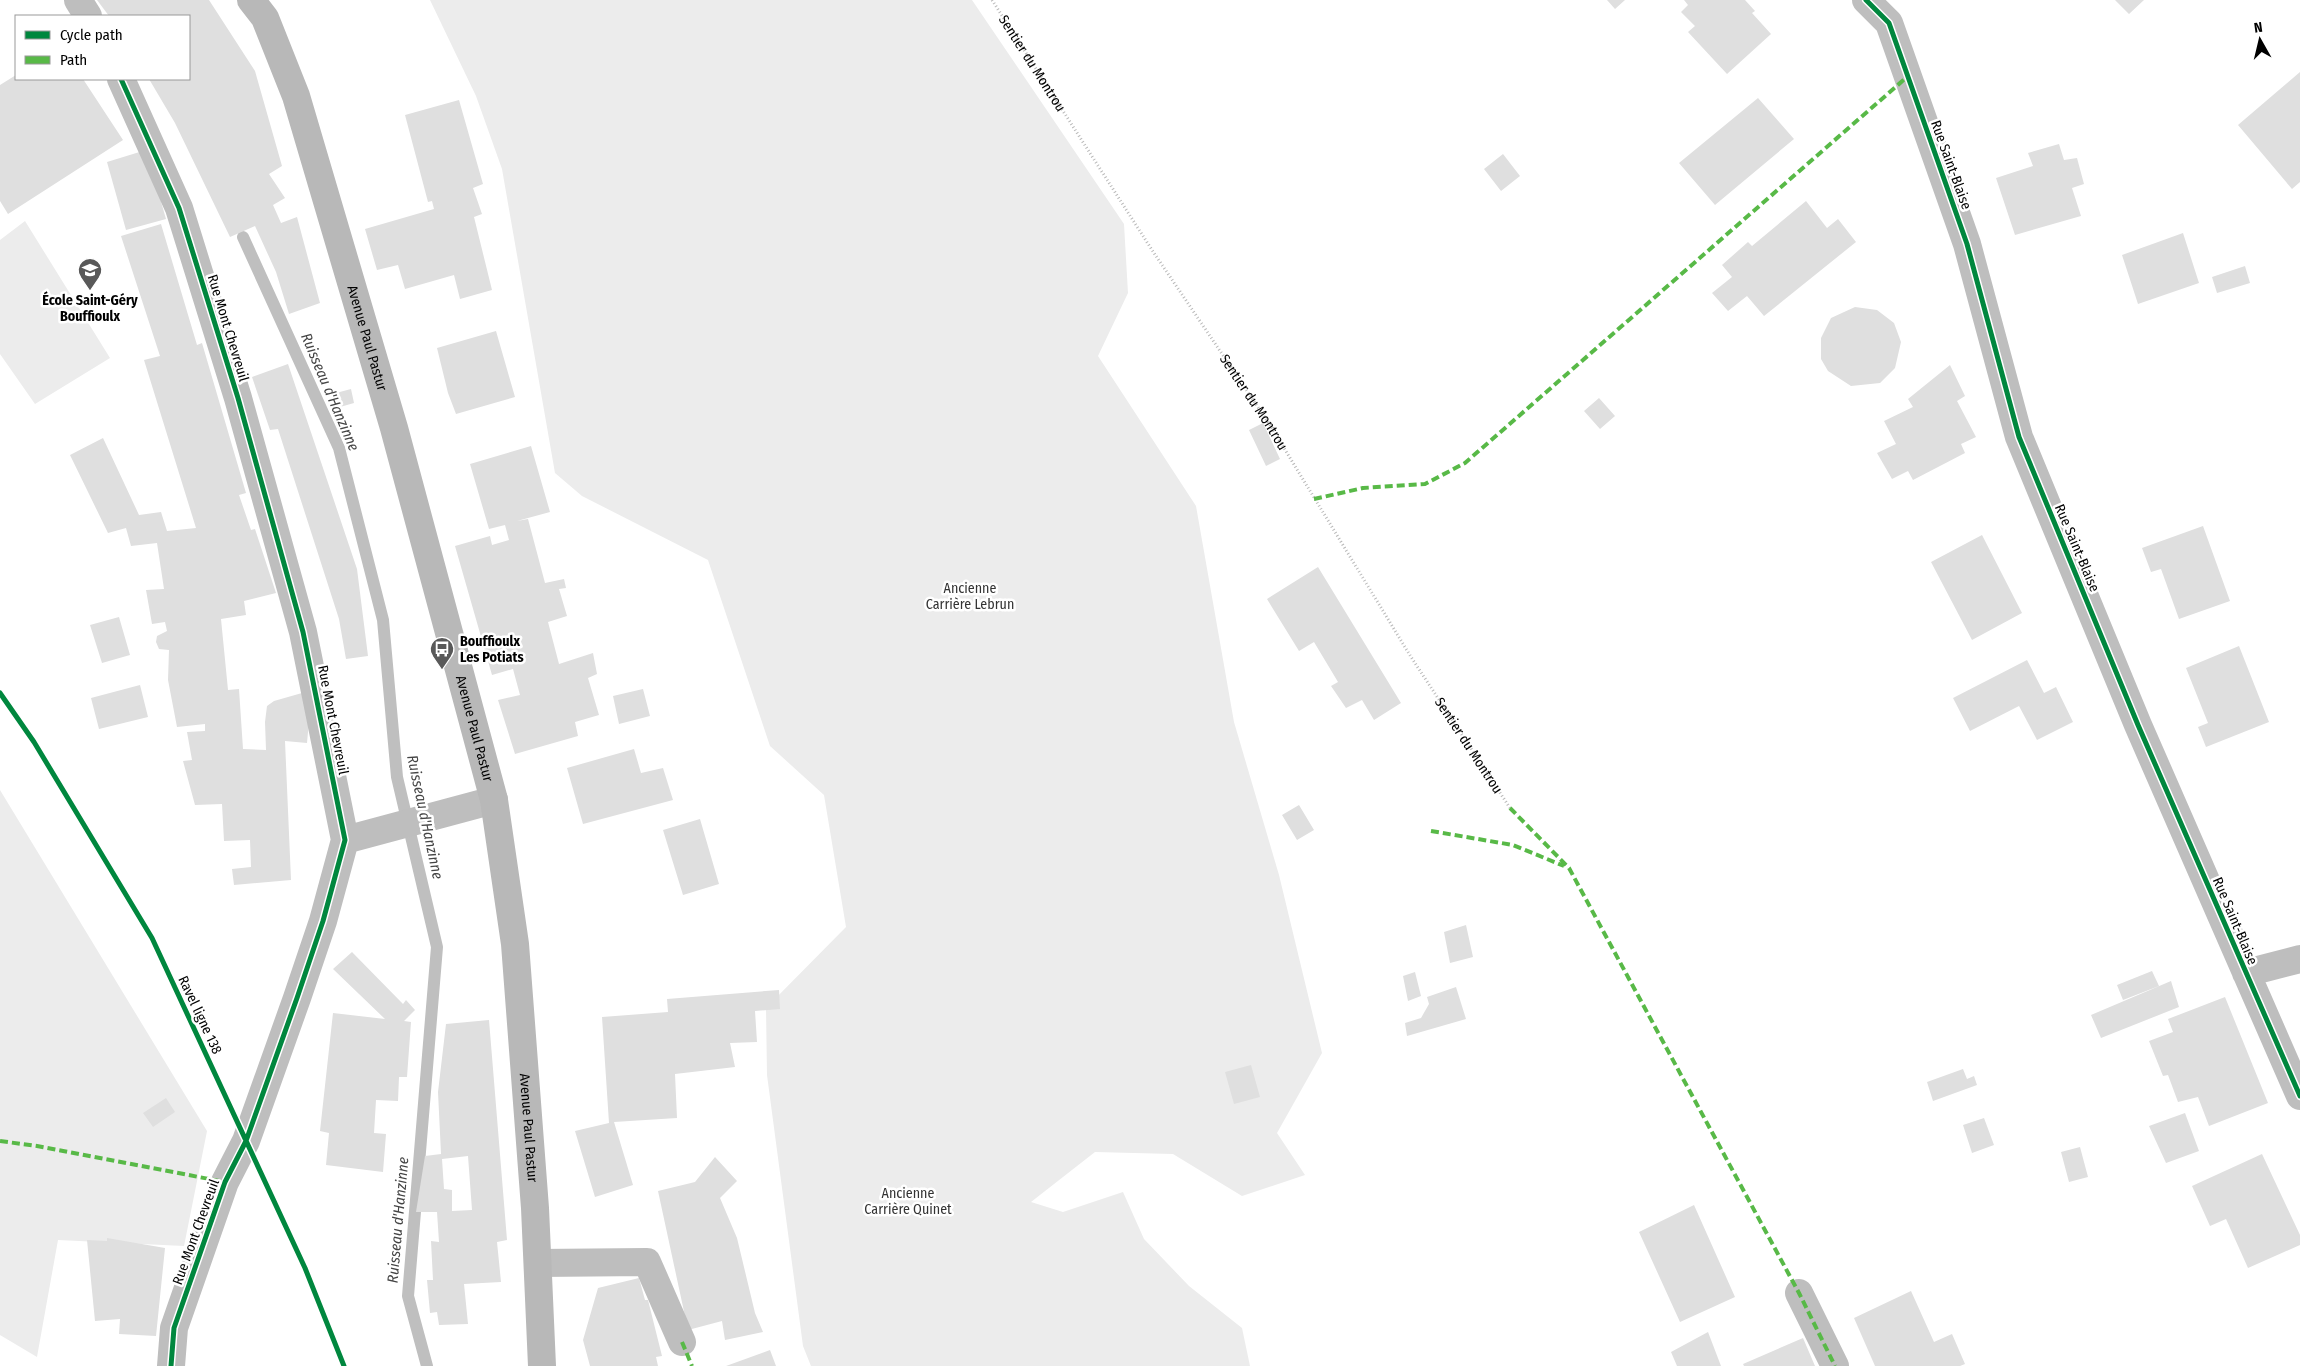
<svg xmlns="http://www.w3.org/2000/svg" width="2300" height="1366" font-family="'Fira Sans Condensed',sans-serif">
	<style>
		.green { fill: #ececec }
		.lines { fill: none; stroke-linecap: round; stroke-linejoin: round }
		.stream { stroke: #bfbfbf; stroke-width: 12 }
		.building { fill: #dfdfdf; fill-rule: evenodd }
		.path { stroke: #b9b9b9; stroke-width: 3; stroke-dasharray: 1 2.5; stroke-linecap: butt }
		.minor { stroke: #bebebe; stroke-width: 28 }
		.secondary { stroke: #b8b8b8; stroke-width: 28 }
		.quiet { stroke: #58b947; stroke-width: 4; stroke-dasharray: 8 4; stroke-linecap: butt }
		.cycleway-casing { stroke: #fff; stroke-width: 8 }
		.cycleway { stroke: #00873e; stroke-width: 5 }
		.labels { text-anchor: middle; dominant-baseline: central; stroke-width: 5; stroke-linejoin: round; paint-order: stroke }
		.street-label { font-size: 14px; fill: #000; stroke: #fff }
		.poi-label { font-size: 14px; font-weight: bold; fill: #000; stroke: #fff }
		.park-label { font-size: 14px; fill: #333; stroke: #fff }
		.water-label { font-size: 15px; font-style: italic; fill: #444; stroke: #fff }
	</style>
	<rect width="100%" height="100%" fill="#fff"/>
	<!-- green -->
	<path class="green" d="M430,0H972L1124,224L1128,293L1098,356L1196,506L1234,722L1279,875L1322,1053L1277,1133L1305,1175L1242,1196L1173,1154L1095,1152L1031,1202L1063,1212L1123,1192L1144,1239L1189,1286L1242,1328L1250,1366H811L803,1346L767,1075L766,1008L846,927L824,795L770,746L708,560L582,496L555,473L502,169L476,96Z
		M25,221L110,358L35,404L0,354V240Z
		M0,790L207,1131L184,1246L58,1240L37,1357L0,1335Z"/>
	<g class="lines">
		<!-- stream -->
		<path class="stream" d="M243,237L339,448L383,620L397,777L437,947L408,1296L427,1366"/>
	</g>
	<!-- building -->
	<path class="building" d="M97,0H209L255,71L282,166L269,174L285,198L273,205L281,223L297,217L320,303L289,314L276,272L255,226L230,237L175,123L149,79H189V16H109Z
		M1607,0H1625L1615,9Z
		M1684,0H1745L1755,11L1752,13L1771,34L1727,74L1688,32L1695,26L1681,12L1688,5Z
		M2115,0H2144L2129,14Z
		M2300,72V182L2292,189L2238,125Z
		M16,75V79H83L123,140L8,214L0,201V85Z
		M1758,98L1794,139L1715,205L1679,163Z
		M459,100L483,184L473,188L482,214L474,217L492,290L460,299L454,275L405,289L398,265L377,270L365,229L434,209L432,201L428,202L405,115Z
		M2059,144L2064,160L2077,158L2084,184L2072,188L2081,216L2015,235L1996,178L2033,166L2028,153Z
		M146,150L166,219L126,230L107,162Z
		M1503,154L1520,176L1501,191L1484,169Z
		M1806,201L1827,228L1838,219L1856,242L1764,316L1747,296L1728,311L1712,293L1732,277L1722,265L1748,242L1752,246Z
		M161,224L197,345L202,343L246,493L239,495L251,530L255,529L276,593L244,601L246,615L221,619L228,690L239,689L243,749L266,750L265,722L267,706L274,701L302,693L309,721L307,743L285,741L291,880L234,885L232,869L251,867L250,840L224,841L222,804L195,805L183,761L192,760L187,732L205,731V724L177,727L168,680L169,650L159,649L156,642L157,636L167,631L165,622L152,624L146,590L164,589L157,543L131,546L126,528L108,533L70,455L103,438L139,515L161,512L167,531L196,528L144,360L160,356L121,236Z
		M2183,233L2199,283L2138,304L2122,255Z
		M2245,266L2250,283L2217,293L2212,277Z
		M1855,307L1877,310L1894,323L1901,342L1895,368L1880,383L1851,386L1828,371L1821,359V338L1831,318Z
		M496,331L515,397L456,414L448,393L437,348Z
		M288,364L357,569L368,656L346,659L339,619L278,429L270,430L252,377Z
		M1950,365L1965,396L1957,401L1976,437L1961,444L1965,453L1913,480L1908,471L1892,479L1877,453L1896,444L1884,421L1913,407L1908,399Z
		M351,389L354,403L340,407L336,393Z
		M1599,398L1615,416L1600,429L1584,411Z
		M1263,423L1280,459L1266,466L1249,430Z
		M531,446L550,512L517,521L528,519L545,583L564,579L566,588L559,589L567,616L548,622L559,664L593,653L597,674L588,678L599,715L575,722L578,736L515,754L498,700L520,695L513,669L492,675L455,546L490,536L492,545L509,540L505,525L489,529L470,464Z
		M2203,526L2230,601L2179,619L2161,569L2151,572L2142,548Z
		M1982,535L2022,613L1972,640L1931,562Z
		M1318,567L1401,703L1374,720L1362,700L1346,708L1331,686L1338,682L1314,642L1299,651L1267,599Z
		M119,617L130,655L102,663L90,625Z
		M2239,646L2269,722L2206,747L2198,727L2208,723L2186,668Z
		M2027,660L2044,693L2056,687L2073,722L2037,740L2019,706L1970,731L1953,698Z
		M140,685L148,717L99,729L91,698Z
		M643,689L650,716L619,724L613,696Z
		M634,749L641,773L663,768L673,800L583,824L567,768Z
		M1299,805L1314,830L1297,840L1282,815Z
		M700,819L719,884L683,895L663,830Z
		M1466,925L1473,957L1450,963L1444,932Z
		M352,952L403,1004L406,1000L415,1010L404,1021L411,1022L407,1077H399L398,1101L376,1100L374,1133L386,1134L383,1172L326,1165L329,1133L320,1131L333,1013L385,1019L333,969Z
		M2152,971L2159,986L2123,1000L2117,985Z
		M1415,972L1421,996L1408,1001L1403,976Z
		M2171,981L2179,1007L2101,1038L2091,1015Z
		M1456,987L1466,1019L1407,1036L1405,1023L1421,1018L1429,1004L1427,997Z
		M779,990L780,1009L755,1011L757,1042L730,1043L735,1067L675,1074L677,1118L614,1122L633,1185L595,1197L575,1131L609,1123L602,1017L668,1012L667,999Z
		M2225,997L2268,1103L2209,1126L2198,1097L2178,1102L2168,1075L2163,1076L2149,1041L2173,1032L2168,1019Z
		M489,1020L507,1240L497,1242L501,1282L464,1284L468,1324L439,1325L437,1312L430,1313L427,1280H433L431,1241L439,1242L437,1212H416L425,1156L441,1154L438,1092L446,1024ZM468,1156L472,1210L452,1211V1190L444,1189L442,1159Z
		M1251,1065L1260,1097L1234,1104L1225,1072Z
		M1963,1069L1967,1079L1974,1076L1977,1085L1933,1101L1927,1082Z
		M166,1098L175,1112L153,1127L143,1113Z
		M2185,1113L2199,1151L2166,1163L2149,1126Z
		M1984,1118L1994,1145L1972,1153L1963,1125Z
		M2080,1147L2088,1177L2069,1182L2061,1152Z
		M2262,1154L2300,1235V1245L2248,1268L2226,1219L2210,1226L2192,1186Z
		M715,1157L737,1181L720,1198L737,1238L755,1313L763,1332L725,1340L722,1321L688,1330L658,1191L695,1182Z
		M1694,1205L1735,1297L1680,1322L1639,1232Z
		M107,1238L165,1248L156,1336L119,1334L120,1319L95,1321L87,1240L107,1241Z
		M639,1278L645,1300H648L662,1356L656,1357L658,1366H590L583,1340L598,1288Z
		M1911,1291L1934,1342L1952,1334L1965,1364L1960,1366H1875L1854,1318Z
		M1708,1332L1721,1366H1677L1671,1352Z
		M1803,1338L1815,1366H1744L1743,1364Z
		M770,1350L776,1366H726Z"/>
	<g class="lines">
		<!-- path -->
		<path class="path" id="s1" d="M992,0L1152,250L1270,425L1411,657L1510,808"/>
		<!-- minor -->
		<path class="minor" d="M78,0L88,16
			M1866,0L1889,23L1967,244L2019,437L2138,725L2300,1096
			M121,79L179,208L238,398L303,632L345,840L323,921L297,998L246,1141L225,1182L174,1328L171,1366
			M345,840L494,800
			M2246,973L2300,959
			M538,1263L647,1262L682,1342
			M1799,1293L1835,1366"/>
		<!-- secondary -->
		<path class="secondary" id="s2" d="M251,0L265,18L296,96L394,428L494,800L515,944L535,1208L542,1366"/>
		<!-- quiet -->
		<path class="quiet" d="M1314,499L1363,488L1425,484L1465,463L1907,77
			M1510,808L1569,868L1799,1293L1835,1366
			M1431,831L1513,845L1564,866
			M0,1141L37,1146L225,1182
			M682,1342L692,1366"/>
		<!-- cycleway casing -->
		<g class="cycleway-casing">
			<path id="cycleway" d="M1866,0L1889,23L1967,244L2019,437L2138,725L2300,1096
				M121,79L179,208L238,398L303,632L345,840L323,921L297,998L246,1141L225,1182L174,1328L171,1366
				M0,693L34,742L152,938L305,1268L344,1366"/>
		</g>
		<!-- cycleway -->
		<use href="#cycleway" class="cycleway"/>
	</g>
	<!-- icons -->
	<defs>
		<g id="school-pin" transform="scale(1.25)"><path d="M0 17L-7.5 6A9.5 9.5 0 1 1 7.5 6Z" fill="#595959" stroke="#fff"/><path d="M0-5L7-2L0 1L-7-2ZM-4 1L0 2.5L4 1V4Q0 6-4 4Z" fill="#fff"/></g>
		<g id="bus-pin" transform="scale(1.25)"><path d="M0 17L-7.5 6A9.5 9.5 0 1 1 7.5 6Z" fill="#595959" stroke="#fff"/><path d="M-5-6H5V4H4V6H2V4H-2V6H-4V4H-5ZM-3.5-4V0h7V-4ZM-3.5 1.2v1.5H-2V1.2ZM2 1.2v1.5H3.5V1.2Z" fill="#fff"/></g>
	</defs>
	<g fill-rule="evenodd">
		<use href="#school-pin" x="90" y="270"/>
		<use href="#bus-pin" x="442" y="649"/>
	</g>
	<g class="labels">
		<!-- street labels -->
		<g class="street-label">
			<text stroke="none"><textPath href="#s1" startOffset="75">Sentier du Montrou</textPath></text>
			<text transform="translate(1951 165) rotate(70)">Rue Saint-Blaise</text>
			<text transform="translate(228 328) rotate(73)">Rue Mont Chevreuil</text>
			<text stroke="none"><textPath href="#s2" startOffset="359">Avenue Paul Pastur</textPath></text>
			<text stroke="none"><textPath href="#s1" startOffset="480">Sentier du Montrou</textPath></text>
			<text transform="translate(2077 548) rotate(67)">Rue Saint-Blaise</text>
			<text transform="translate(333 720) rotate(79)">Rue Mont Chevreuil</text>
			<text stroke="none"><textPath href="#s2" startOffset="764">Avenue Paul Pastur</textPath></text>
			<text stroke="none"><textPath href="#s1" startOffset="885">Sentier du Montrou</textPath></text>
			<text transform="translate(2235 921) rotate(67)">Rue Saint-Blaise</text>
			<text transform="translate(200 1015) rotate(65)">Ravel ligne 138</text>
			<text stroke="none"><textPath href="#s2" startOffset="1168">Avenue Paul Pastur</textPath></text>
			<text transform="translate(196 1232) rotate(-70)">Rue Mont Chevreuil</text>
		</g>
		<!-- poi labels -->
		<g class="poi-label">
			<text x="90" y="300">École Saint-Géry<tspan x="90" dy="16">Bouffioulx</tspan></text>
			<text x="460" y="641" text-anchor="start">Bouffioulx<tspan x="460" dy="16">Les Potiats</tspan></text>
		</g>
		<!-- park labels -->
		<g class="park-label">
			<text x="970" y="588">Ancienne<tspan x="970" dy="16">Carrière Lebrun</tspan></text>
			<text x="908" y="1193">Ancienne<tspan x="908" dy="16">Carrière Quinet</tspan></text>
		</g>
		<!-- water labels -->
		<g class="water-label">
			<text transform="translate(330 392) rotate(67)">Ruisseau d'Hanzinne</text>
			<text transform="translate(425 817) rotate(78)">Ruisseau d'Hanzinne</text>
			<text transform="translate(398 1220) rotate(-85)">Ruisseau d'Hanzinne</text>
		</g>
	</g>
	<!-- legend -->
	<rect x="15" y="15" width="175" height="65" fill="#ffffff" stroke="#999999"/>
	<rect x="25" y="31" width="25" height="8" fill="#00873e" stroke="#999999"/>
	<text x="60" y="40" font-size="15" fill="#000000">Cycle path</text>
	<rect x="25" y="56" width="25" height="8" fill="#58b947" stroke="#999999"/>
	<text x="60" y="65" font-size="15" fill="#000000">Path</text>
	<!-- north arrow -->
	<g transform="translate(2260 40) rotate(352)" stroke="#ffffff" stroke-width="4" paint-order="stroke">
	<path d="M0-4L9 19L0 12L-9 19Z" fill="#000000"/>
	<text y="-8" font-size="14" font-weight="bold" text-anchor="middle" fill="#000000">N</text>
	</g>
</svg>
